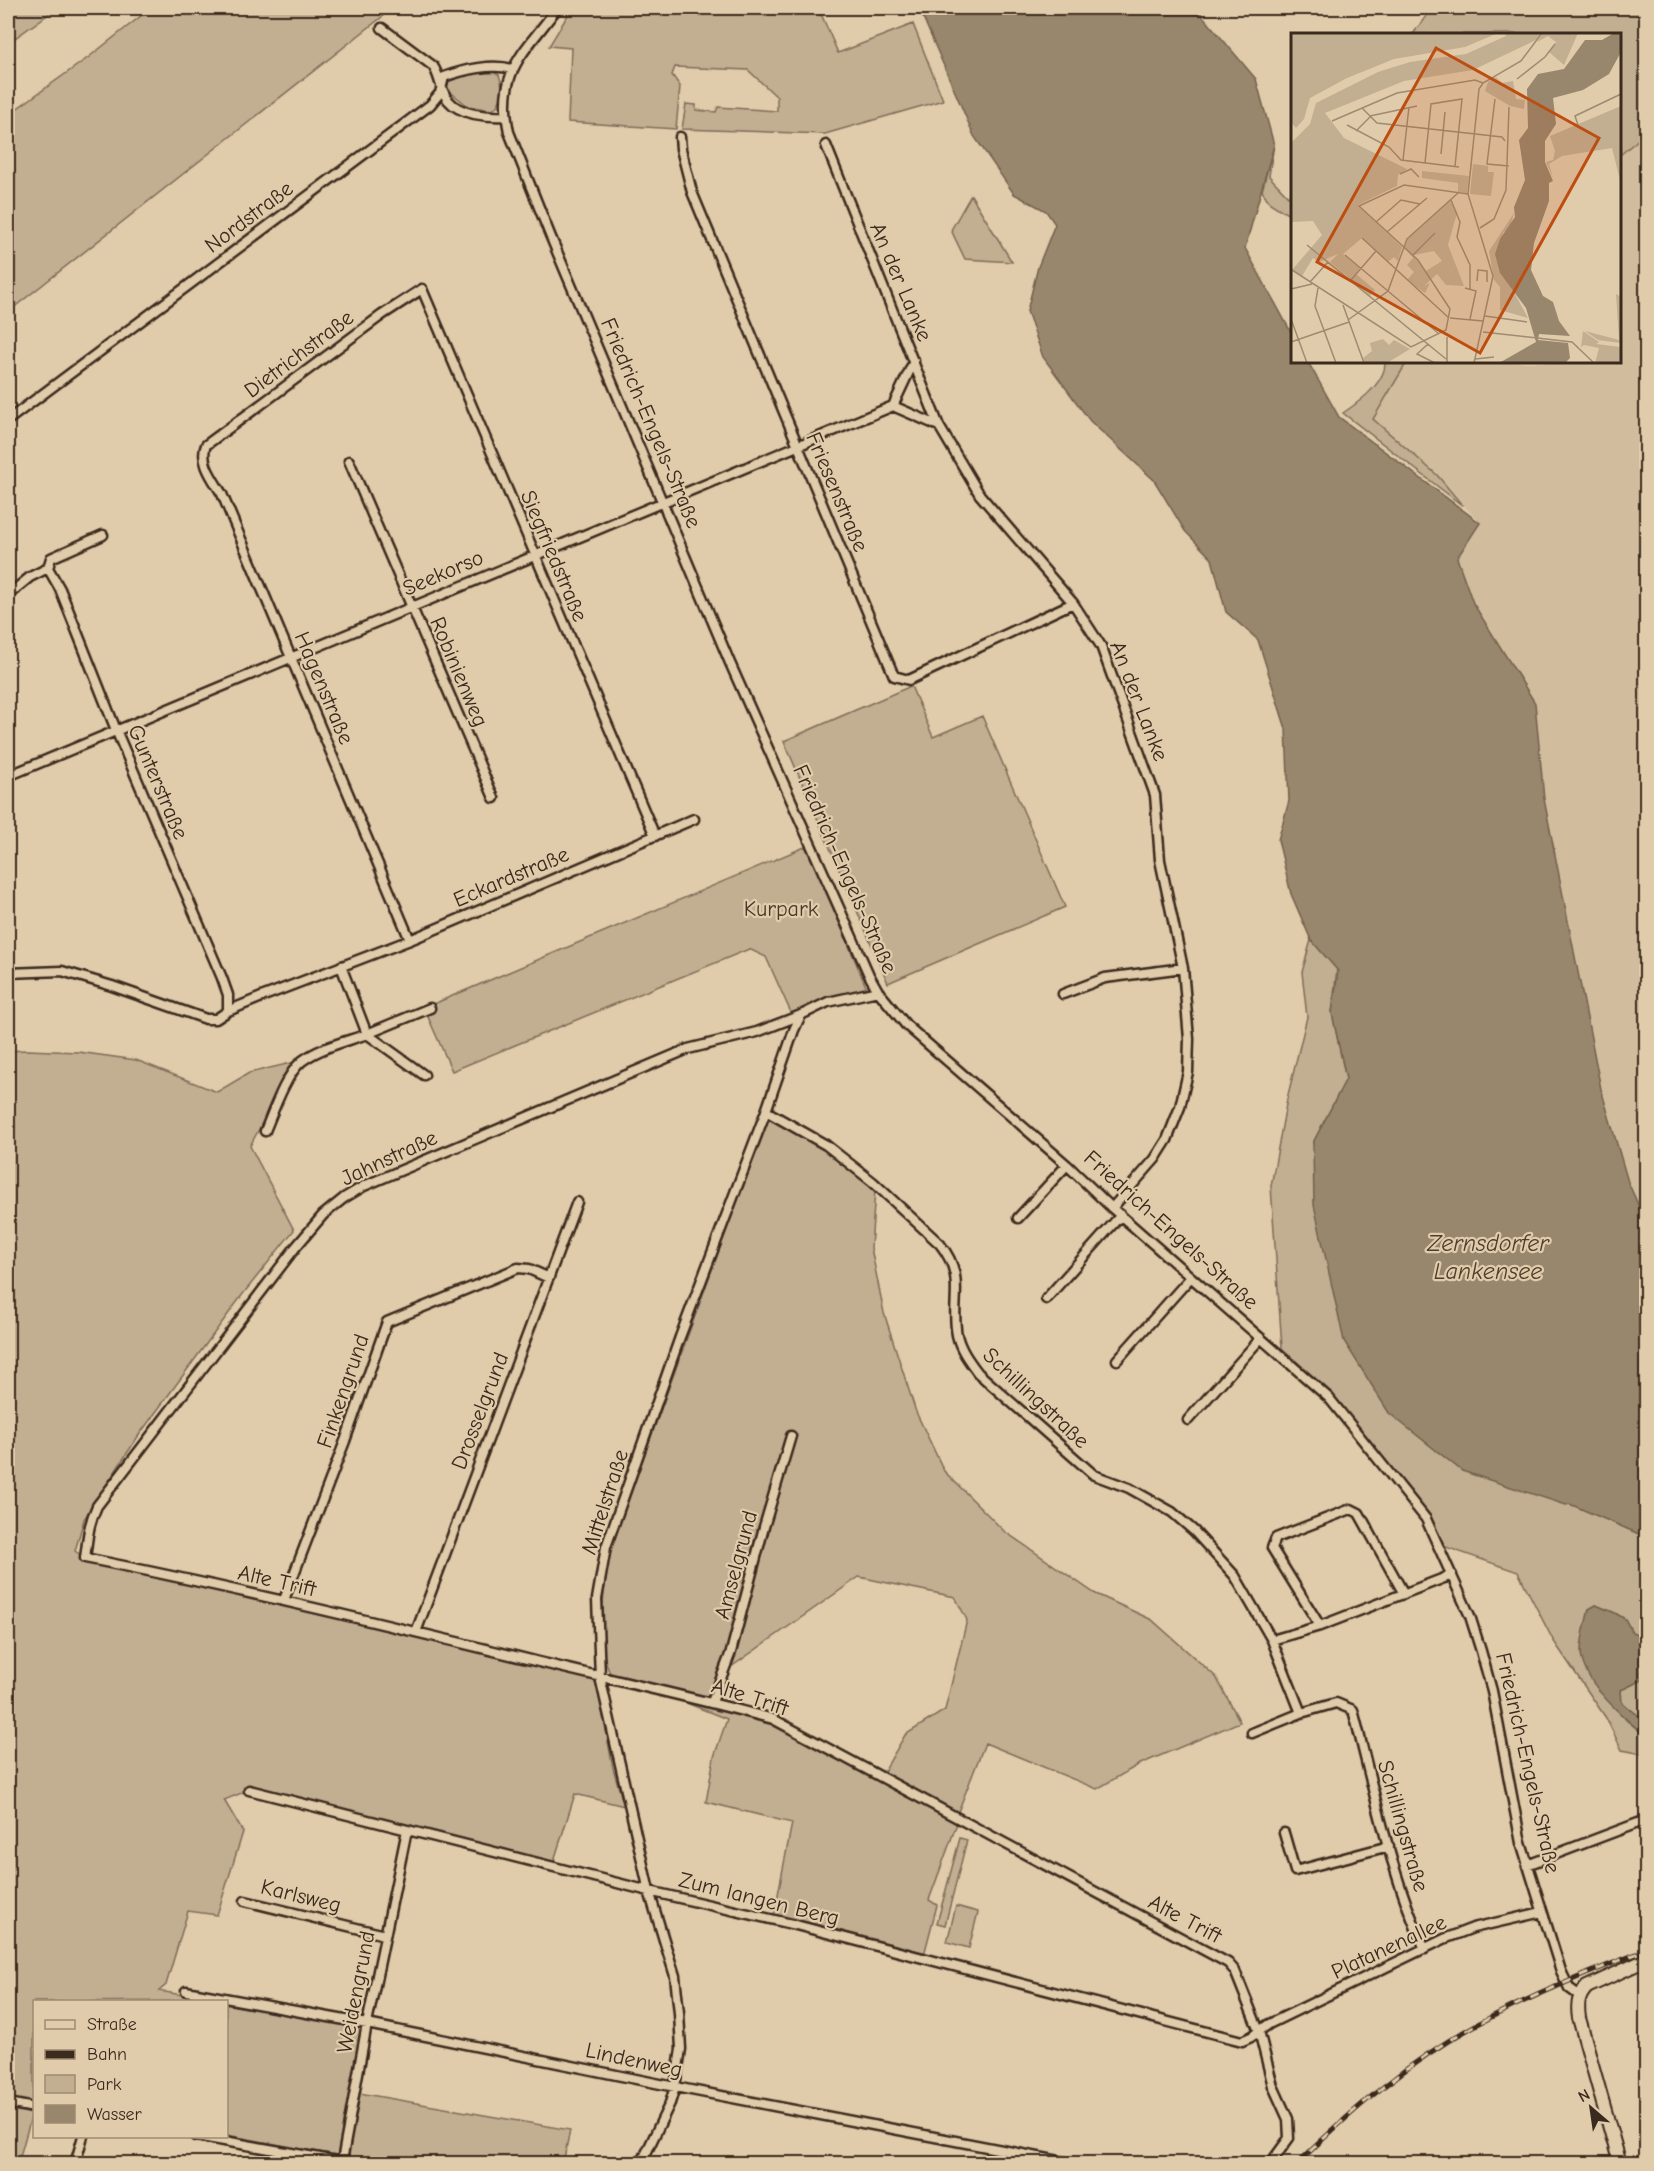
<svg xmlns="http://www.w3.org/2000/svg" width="1654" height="2171" font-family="'Comic Neue',sans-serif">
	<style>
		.built { fill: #d1bc9d }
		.green { fill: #c2ae91; stroke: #7e6c58; stroke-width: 1.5; fill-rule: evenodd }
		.water { fill: #98866d; stroke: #73614d; stroke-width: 1.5 }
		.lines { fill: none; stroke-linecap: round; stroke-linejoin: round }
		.street-casing { stroke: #3b2a1e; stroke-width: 13 }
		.secondary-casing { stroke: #3b2a1e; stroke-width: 16 }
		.street { stroke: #e0cbaa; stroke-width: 8 }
		.secondary { stroke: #e0cbaa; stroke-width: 12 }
		.rail-casing { stroke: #3b2a1e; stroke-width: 5 }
		.rail { stroke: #e0cbaa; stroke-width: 3; stroke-dasharray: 9; stroke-linecap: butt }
		.labels { text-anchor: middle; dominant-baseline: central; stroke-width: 4.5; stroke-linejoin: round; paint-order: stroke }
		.street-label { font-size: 22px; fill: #3b2a1e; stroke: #e0cbaa }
		.park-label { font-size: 22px; fill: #48372a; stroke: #e0cbaa }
		.water-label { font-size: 24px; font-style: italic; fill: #4e3c2e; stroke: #e0cbaa }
		.inset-road { fill: none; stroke: #9e8b72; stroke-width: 1.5 }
		.view { fill: #bd4d10; fill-opacity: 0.15; stroke: #bd4d10; stroke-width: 3 }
		.inset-edge { fill: none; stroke: #3b2a1e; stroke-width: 3 }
	</style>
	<rect width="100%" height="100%" fill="#e0cbaa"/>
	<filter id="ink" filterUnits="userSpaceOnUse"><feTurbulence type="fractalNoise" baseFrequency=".0167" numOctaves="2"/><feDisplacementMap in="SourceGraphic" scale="12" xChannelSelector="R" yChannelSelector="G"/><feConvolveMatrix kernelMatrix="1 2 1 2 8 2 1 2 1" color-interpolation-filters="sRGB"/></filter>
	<g filter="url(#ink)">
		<!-- built -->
		<path class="built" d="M1646,133V1222L1628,1182L1601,1089L1544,799L1535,703L1473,603L1457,558L1480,523L1437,475L1372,419L1407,362H1620V155Z"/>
		<!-- green -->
		<path class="green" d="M8,8H57L8,43Z
			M151,8H389L382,17L8,312V115L89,57Z
			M572,8H808L822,16L838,53L913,24L943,100L825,134L682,129L686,104L696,105V110L716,112L718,107L777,111V97L748,70L675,67L672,75L680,86L676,129L568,122L571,48L549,46Z
			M1432,8H1646V133L1620,155V34H1413Z
			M492,71L499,75C504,86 503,104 492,110L468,106L444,87L446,81L458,75Z
			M1274,145L1269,176L1288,196L1292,191V217L1270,203L1262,191Z
			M971,195L1012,262L965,259L951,230Z
			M1385,362H1407L1373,419L1437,475L1463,506L1343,413C1358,403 1386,382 1385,362Z
			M911,686L933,737L982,716L1065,907L888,983L784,741Z
			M807,846L867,989L792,1015L766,957L749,949L452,1071L424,1008Z
			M1311,940L1337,967L1332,1013L1346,1079L1313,1143L1570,1504L1646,1537V1638L1632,1632L1625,1619L1615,1613L1596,1605L1589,1609L1581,1653L1626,1720L1646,1736V1758L1643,1754L1622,1750L1606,1718L1553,1640L1518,1572L1443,1546L1428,1514L1330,1393L1282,1348L1271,1186L1287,1099L1307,1017L1302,972Z
			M27,1050L78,1052L136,1060L217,1092L249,1073L295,1062L250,1146L294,1230L243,1294L139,1435L84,1519L75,1551L85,1558L185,1578L590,1678L597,1683L613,1768L624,1806L575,1794L553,1864L249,1790L224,1800L243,1832L217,1915L188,1911L166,1985L159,1991L218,2001L34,2002V2103L8,2098V1051Z
			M768,1116L825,1148L875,1190L871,1248L884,1313L916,1412L944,1471L1004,1531L1094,1593L1152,1620L1216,1677L1240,1722L1138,1765L1097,1789L985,1743L956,1817V1826L929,1900L937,1905L924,1955L773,1920L792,1823L706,1802L714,1757L727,1719L610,1673C595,1645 605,1580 610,1549ZM859,1577L955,1597L967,1620L945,1710L905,1735L883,1773L774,1715L715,1700L724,1672Z
			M1642,1680H1646V1719L1640,1717L1621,1702V1690Z
			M960,1838L967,1840L945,1925L937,1923Z
			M956,1906L978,1912L969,1948L947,1942Z
			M226,2003L363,2027L340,2156L227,2135Z
			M359,2093L570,2130L563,2163L378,2164L346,2157Z
			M8,2109L32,2114L19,2160L8,2158Z"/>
		<!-- water -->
		<path class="water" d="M919,8H1196L1256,79L1274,145L1245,248L1292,334V362H1308L1339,417L1480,523L1457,558L1473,603L1535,703L1544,799L1601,1089L1628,1182L1646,1222V1537L1570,1504L1566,1505L1462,1471L1389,1413L1344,1341L1314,1205L1313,1143L1346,1079L1332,1013L1338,971L1311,940L1291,894L1278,840L1289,801L1286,729L1258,640L1226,612L1212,559L1185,531L1154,480L1090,421L1043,357L1027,311L1038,267L1055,224L1046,211L1014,194L974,136Z
			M1596,1605L1615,1613L1625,1619L1632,1632L1646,1638V1680H1642L1621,1690L1622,1702L1640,1717L1646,1719V1736C1625,1719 1581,1681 1581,1651C1581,1638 1586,1623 1589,1609Z"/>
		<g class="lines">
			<!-- street casing -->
			<g class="street-casing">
				<path id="street" d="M557,8C525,53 496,70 509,132L550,235L730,663L869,975L878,991L906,1025L1067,1165L1112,1208L1329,1398L1426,1519L1470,1616L1481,1651L1492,1691L1521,1843L1561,1971L1569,1988L1580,1996
					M382,28L433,66C440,76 440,90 448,100C460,115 487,117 505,116
					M680,137L681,149L692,192L894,676L909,680L1073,603
					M826,145L939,426L980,495L1073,603L1101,646L1155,795L1160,860L1183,968L1189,1039L1188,1072L1180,1107L1167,1140L1155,1159L1112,1208
					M893,406L914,361
					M8,420L430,105L440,93L444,77C463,70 492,63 512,69
					M349,461L494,798
					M48,568L60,589L116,730L222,978L228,995V1011
					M8,595L30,577L48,568L51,558L103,535
					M8,776L893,406L939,426
					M410,940L222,494C213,479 199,462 206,445L382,315L422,289L655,836
					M341,966L367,1034L430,1008
					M8,973L62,971L112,986L206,1019H216L228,1011L264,996L410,940L694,819
					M878,991L828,1002L801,1015L757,1032L688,1049L364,1186L344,1198L323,1215L295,1248L97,1506C88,1525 88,1537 85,1558C235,1588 383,1624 531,1660C612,1680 693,1697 773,1719L1228,1963L1235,1971L1259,2031L1273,2086L1288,2119L1289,2138L1270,2164
					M1063,994L1105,978L1183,968
					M766,1111L826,1145L873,1182L940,1244C967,1278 950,1300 957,1335C960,1349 969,1361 978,1373L1094,1475L1129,1488L1172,1512L1194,1531L1235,1576L1272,1640L1301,1713
					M265,1131C273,1112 286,1074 302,1061C321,1047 345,1042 367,1034L424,1075
					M1018,1218L1067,1165
					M1046,1299L1121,1215
					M1117,1360L1191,1277
					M1188,1420L1261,1338
					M284,1600L345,1441L387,1322L518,1268L529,1269L549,1278
					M1320,1626L1272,1548L1276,1538L1351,1509L1359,1513L1404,1594
					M416,1632L577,1202
					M1272,1640L1320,1626L1452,1575
					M712,1702L731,1652L764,1527L791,1436
					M1252,1733L1301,1713L1336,1703L1353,1710C1374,1789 1390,1874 1425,1949
					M249,1790L649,1891L792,1924L1242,2041L1251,2037L1269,2024L1444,1939L1473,1928L1542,1912
					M1284,1833L1295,1871L1389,1846
					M1527,1865L1646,1820
					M245,1901L385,1935
					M186,1991L367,2024L675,2087L1075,2164
					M8,2103L34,2108
					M196,2136L354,2164
					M342,2161L367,2024L407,1830
					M75,2164L83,2136
					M641,2164L670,2103L675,2087L681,2049L679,2013L675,1976L649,1891L600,1677L597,1599L606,1547L680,1337L766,1111L794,1030L801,1015"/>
			</g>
			<!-- secondary casing -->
			<g class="secondary-casing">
				<path id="secondary" d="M1620,2164L1579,2018C1577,2005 1578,1996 1587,1987L1646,1960"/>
			</g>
			<!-- street -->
			<use href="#street" class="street"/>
			<!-- secondary -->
			<use href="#secondary" class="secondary"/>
			<!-- rail casing -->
			<g class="rail-casing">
				<path id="rail" d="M1297,2164C1351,2111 1408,2062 1474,2026C1530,1996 1588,1973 1646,1950"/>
			</g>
			<!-- rail -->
			<use href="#rail" class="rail"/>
		</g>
	</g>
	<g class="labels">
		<!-- street labels -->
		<g class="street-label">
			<text transform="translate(249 217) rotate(-37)">Nordstraße</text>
			<text transform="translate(901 282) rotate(67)">An der Lanke</text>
			<text transform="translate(299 354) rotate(-37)">Dietrichstraße</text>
			<text transform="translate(651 423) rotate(67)">Friedrich-Engels-Straße</text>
			<text transform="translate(837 492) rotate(67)">Friesenstraße</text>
			<text transform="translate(554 556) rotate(67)">Siegfriedstraße</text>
			<text transform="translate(443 573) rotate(-23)">Seekorso</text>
			<text transform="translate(459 672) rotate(67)">Robinienweg</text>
			<text transform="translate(324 688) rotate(67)">Hagenstraße</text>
			<text transform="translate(1139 701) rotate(69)">An der Lanke</text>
			<text transform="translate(158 782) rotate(67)">Gunterstraße</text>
			<text transform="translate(845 869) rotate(66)">Friedrich-Engels-Straße</text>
			<text transform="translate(511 877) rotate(-23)">Eckardstraße</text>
			<text transform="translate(389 1158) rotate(-25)">Jahnstraße</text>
			<text transform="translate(1171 1230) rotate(42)">Friedrich-Engels-Straße</text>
			<text transform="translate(343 1391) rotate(-71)">Finkengrund</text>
			<text transform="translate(1036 1398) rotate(43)">Schillingstraße</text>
			<text transform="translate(480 1411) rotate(-69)">Drosselgrund</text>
			<text transform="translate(605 1502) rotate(-72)">Mittelstraße</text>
			<text transform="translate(736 1565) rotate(-75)">Amselgrund</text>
			<text transform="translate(277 1581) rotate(13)">Alte Trift</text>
			<text transform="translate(750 1697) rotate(18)">Alte Trift</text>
			<text transform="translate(1528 1763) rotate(77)">Friedrich-Engels-Straße</text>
			<text transform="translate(1403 1826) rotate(74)">Schillingstraße</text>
			<text transform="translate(301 1896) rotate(14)">Karlsweg</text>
			<text transform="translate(759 1899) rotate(14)">Zum langen Berg</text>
			<text transform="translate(1185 1919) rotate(28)">Alte Trift</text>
			<text transform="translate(1389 1947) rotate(-25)">Platanenallee</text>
			<text transform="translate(356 1992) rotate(-79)">Weidengrund</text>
			<text transform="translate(634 2060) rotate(12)">Lindenweg</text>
		</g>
		<!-- park labels -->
		<g class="park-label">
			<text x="781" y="909">Kurpark</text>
		</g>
		<!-- water labels -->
		<g class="water-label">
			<text x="1488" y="1243">Zernsdorfer<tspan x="1488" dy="28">Lankensee</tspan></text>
		</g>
	</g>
	<!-- overview -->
	<g transform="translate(1291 33)">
		<rect width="330" height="330" fill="#e0cbaa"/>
		<path d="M5,0H207L174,14L103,26L56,45L19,65L13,86L5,95L0,89V2ZM214,0H251L245,7L182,37L113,48L34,80L53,105L116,136L107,142L106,153L67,172L111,214L107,228L103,224L97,229L71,205L52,221L69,235L65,241L84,257L79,263L39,229L47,221L28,229L22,225L11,243L1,237L31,202L22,188L0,189V110L19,91L25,70L87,39L119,29L175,21L215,3ZM252,0H287L273,32L258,19L265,9L257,3L246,9ZM205,44L211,50L222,48L225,66L234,67L233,76L219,73L194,58L197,49ZM330,73V151L321,115L271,123L258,131L262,145L255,129L262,127L264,118L259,103ZM182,131L197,133V139H203L200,163L179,161ZM131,138L178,143L176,160L167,159V150L131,145ZM159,167L166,180L157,212L173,253L155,252L146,241L133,253L139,250L134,260L116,247L123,239L116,232L122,225L113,214L117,206ZM143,218L151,228L135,238L123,222ZM223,180L219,195L212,200L218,250L237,285L209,277V254L203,247L198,218ZM325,261L330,264V310L307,307L294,298L328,307ZM292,298L308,309L305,311L330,314V330H304L308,315L293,312L290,314ZM92,306L98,312L103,307L119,316L96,330H74L72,325L81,318L79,310Z" fill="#c2ae91" fill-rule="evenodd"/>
		<path d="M323,0H330V19L318,41L292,57L262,65L265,91L254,108V129L262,148L258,150V168L243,210L240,237L252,263L262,269L268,288L279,303L248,301L247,307L277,310L279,325L274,330H208L245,309L235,275L209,240L204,221L209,206L224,184L223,174L234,147L228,107L237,95L236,56L247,41L273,36L294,7H311Z" fill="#98866d"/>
		<path class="inset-road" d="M226,46L254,24L264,11M204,66L196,131L218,133M71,75L86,90L211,104L214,108M79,83L126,73M41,88L106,60L184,47L192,50M56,92L98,114L110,127L168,134M287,92L284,83L330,61M65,98L79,84M150,121L154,79M112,127L118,74M134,130L140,71L171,66L164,133M109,141L120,136L128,144M160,167L169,189L166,204L179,232V256M85,189L110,167L129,171M189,195L203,186L215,157L218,74M96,199L136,165M71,205L158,285M16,212L155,326M54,222L147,300M122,222L144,200M1,237L120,314L155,297L159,276L127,227L68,173L113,152L177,161M60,247L85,218M186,248L187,237L196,238V249M19,249L37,229M27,255L24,273L45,330M174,255L185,258L179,286M0,256L21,251M52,272L73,330M194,283L236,289M159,285L192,288M0,286L16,330M57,287L97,258L116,206L167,160M192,299L281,309L303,330M0,309L58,289M137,311L126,321L144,330M184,326L203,324M156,330V304M183,330L202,243L177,161L188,56L192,50L230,28L251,0"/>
		<path class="view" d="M145,15L308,105L189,320L26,229Z"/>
		<rect width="330" height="330" class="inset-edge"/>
	</g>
	<!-- margin -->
	<rect width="1654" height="2171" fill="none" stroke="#e0cbaa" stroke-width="30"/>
	<rect x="15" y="15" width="1624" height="2141" fill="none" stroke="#3b2a1e" stroke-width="2" filter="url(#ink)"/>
	<!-- legend -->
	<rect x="33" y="2000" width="195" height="138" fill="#e0cbaa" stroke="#9e8b72" stroke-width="1.5"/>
	<rect x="45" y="2020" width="30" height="9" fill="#e0cbaa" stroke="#9e8b72" stroke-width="1.5"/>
	<text x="87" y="2030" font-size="18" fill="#3b2a1e">Straße</text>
	<rect x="45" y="2050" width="30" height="9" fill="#3b2a1e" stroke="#9e8b72" stroke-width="1.5"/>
	<text x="87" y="2060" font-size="18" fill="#3b2a1e">Bahn</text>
	<rect x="45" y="2075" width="30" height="18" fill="#c2ae91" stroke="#9e8b72" stroke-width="1.5"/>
	<text x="87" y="2090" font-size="18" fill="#3b2a1e">Park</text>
	<rect x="45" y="2105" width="30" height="18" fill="#98866d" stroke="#9e8b72" stroke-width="1.5"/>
	<text x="87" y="2120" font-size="18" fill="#3b2a1e">Wasser</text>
	<!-- north arrow -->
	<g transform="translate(1591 2108) rotate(331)" stroke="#e0cbaa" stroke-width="4.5" paint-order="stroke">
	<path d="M0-4.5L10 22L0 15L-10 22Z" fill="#3b2a1e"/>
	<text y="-9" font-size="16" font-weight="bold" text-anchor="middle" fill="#3b2a1e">N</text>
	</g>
</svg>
